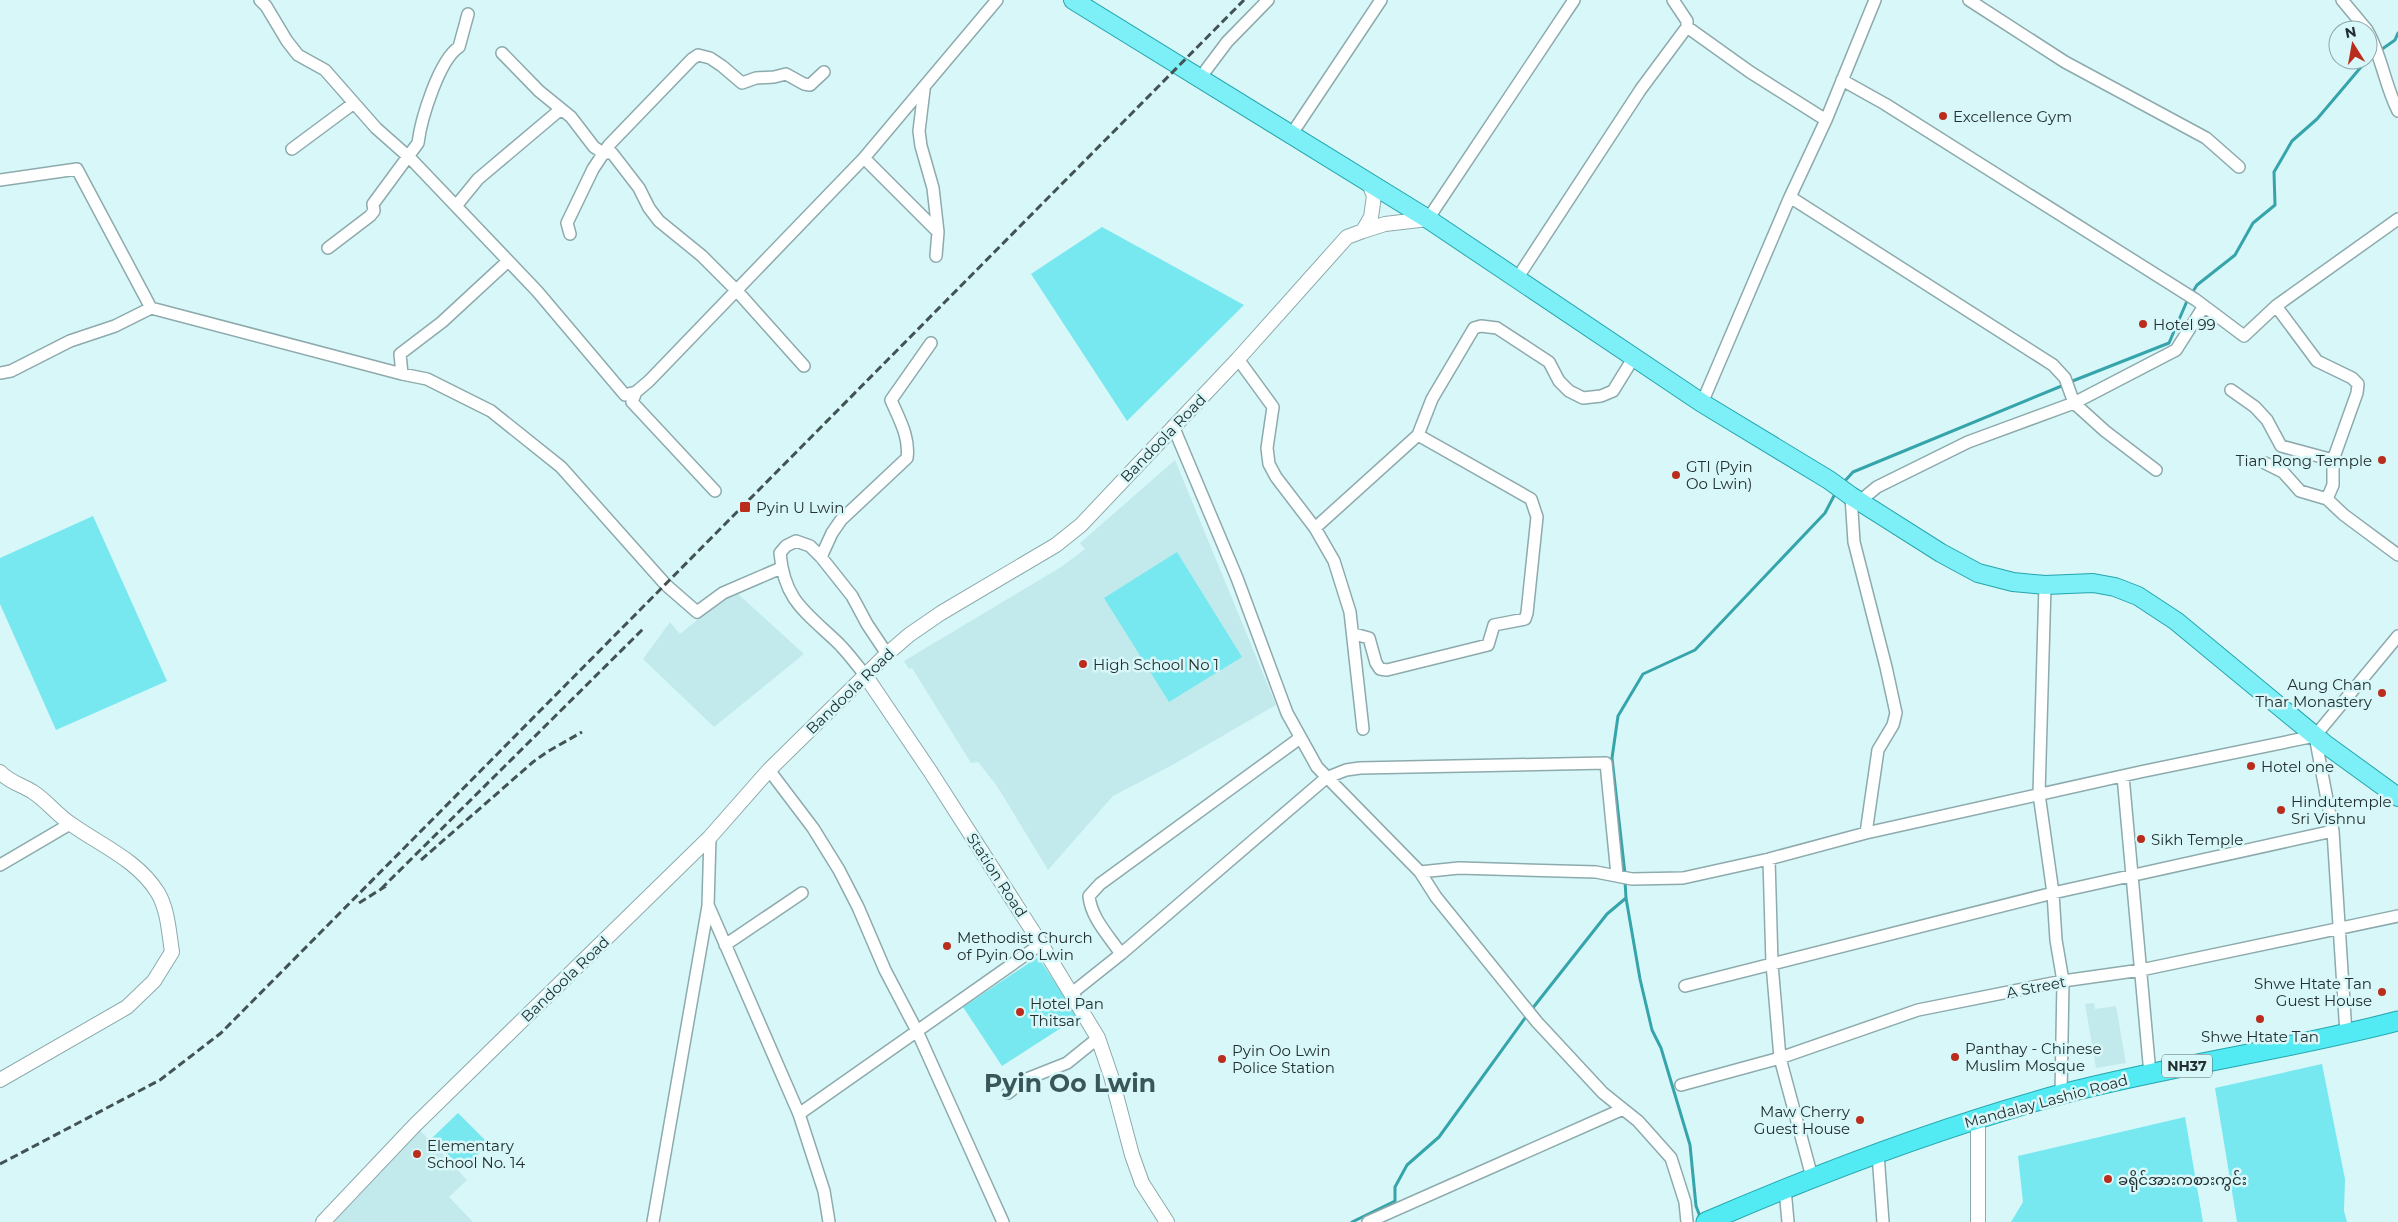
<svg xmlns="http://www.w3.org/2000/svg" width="2398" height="1222" font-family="Montserrat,'Noto Sans Myanmar',sans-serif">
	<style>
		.built { fill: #c2eaed }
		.green { fill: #77e8f0 }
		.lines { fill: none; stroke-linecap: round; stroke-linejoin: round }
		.stream { stroke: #35a4ab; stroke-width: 3 }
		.minor-casing { stroke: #8daaac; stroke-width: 14 }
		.tertiary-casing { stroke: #8daaac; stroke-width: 16 }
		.primary-casing { stroke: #25a5ad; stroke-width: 20 }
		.trunk-casing { stroke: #25a5ad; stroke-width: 21 }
		.minor { stroke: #fff; stroke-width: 11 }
		.tertiary { stroke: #fff; stroke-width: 14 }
		.primary { stroke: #7deff6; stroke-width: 18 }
		.trunk { stroke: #52eaf3; stroke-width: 19 }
		.rail { stroke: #435354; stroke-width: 3; stroke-dasharray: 8 4; stroke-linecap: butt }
		.poi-dot { fill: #ba2d1c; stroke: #d8f7f9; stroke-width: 2 }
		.labels { text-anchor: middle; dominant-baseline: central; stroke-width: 5; stroke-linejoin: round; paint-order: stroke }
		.shield { fill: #d8f7f9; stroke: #596b6c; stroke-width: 1 }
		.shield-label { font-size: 14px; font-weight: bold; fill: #232f30 }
		.poi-label { font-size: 15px; fill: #232f30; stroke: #d8f7f9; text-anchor: start }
		.street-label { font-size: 15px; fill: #232f30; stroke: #d8f7f9 }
		.town-label { font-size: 25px; font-weight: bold; fill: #3b5658; stroke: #d8f7f9 }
	</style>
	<rect width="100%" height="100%" fill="#d8f7f9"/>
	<!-- built -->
	<path class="built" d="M1175,460L1276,705L1174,764L1113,796L1048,870L997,786L978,762L971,763L912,668L909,669L904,661L1061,567L1085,549L1080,543Z
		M730,593H737L804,654L714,727L643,659L670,622L680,634Z
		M2094,1003L2095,1009L2116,1006L2126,1063L2096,1068L2085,1004Z
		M417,1127L467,1180L449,1197L473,1222H327Z"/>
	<!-- green -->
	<path class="green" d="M1102,227L1244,305L1127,421L1031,274Z
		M93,516L167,681L56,730L0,604V558Z
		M1177,552L1242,657L1169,702L1104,598Z
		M1038,957L1078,1017L1002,1066L963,1007Z
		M2322,1064L2345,1179L2344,1211L2347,1222H2237L2215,1088Z
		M458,1113L489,1144L462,1169L432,1138Z
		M2185,1117L2203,1222H2011L2023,1202L2018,1156Z"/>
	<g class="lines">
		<!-- stream -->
		<path class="stream" d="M2368,59L2395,40L2398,33
			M2070,382L2169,343L2187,301L2197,285L2235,255L2253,223L2275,205L2274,172L2292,141L2317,119L2367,60
			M1843,483L1853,472L2064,385
			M1625,874L1612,758L1618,716L1643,674L1695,650L1825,513L1836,492
			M1625,881L1626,898L1640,979L1652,1030L1661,1048L1690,1145L1696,1206L1701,1219
			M1532,1009L1607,914L1626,898
			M1352,1222L1395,1201V1187L1407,1165L1439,1137L1528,1014"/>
		<!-- minor casing -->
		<g class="minor-casing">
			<path id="minor" d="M260,0L266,6L287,41L298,55L325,70L376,128L411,159L537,291L625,395L636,392L649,381L864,158L997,0
				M1673,0L1687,21V27L1750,72L1826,120
				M1969,0L2065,62L2206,138L2239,167
				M2342,0L2367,30
				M2368,32C2382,57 2385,86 2398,111
				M502,53L539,91L571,117L594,147L603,153H612L639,188L649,208L659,221L702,256L737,291L804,366
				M1200,78L1227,42L1268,0
				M1842,80L1885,104L2196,300L2244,336L2276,306L2398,219
				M924,90L919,131L921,146L933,188L938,232L936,256
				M1291,135L1381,0
				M292,149L354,103
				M864,158L938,232
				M0,180L77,169L151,308L402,374L427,379L491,411L561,467L666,585L697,612L723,593L781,568
				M1790,197L2053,365L2065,378L2074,403L1968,442L1877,487L1860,501
				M456,206L478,179L561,109
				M1428,219L1574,0
				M570,234L567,223L593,169L609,145L692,59L698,55L710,58L722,66L742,83L756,78L774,77L786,74L804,84L810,85L824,72
				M328,248L370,216L374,211L373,204L418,143C421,119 439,60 459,47L468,14
				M1518,277L1641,89L1687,27
				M2276,306L2317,361L2352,378L2358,384L2357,393L2333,460V485L2327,499L2344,515L2398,555
				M1238,359L1273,407L1267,448L1269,464L1276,477L1315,528L1334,561L1350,612L1363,729
				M0,373L11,371L70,341L115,326L151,308
				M402,374L400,354L442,322L508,261
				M2231,390L2255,407L2267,420L2281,446L2333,460
				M636,392L632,402L715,491
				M1702,403L1790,197L1826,120L1875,0
				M1173,426L1237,578L1287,713L1317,767L1420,872L1436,897L1537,1022L1603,1093L1638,1121L1671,1158L1685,1202L1687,1222
				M2265,463L2283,472L2300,491L2327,499
				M2156,470L2105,431L2074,403L2176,350L2204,306
				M1851,496L1854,542L1886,667L1896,713L1893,725L1878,750L1866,833
				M1315,528L1418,435L1432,399L1474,328L1481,326L1497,328L1549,362L1559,381L1569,391L1583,398L1601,396L1613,391L1634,357
				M821,557L832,533L841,520L907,458C910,437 899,419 891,400L931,343
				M2045,585L2039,794L2053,893L2056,940L2063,981L2061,1095
				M1354,634L1369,638L1376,663L1380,669L1387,670L1488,645L1494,625L1525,619L1527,613L1537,517L1531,499L1418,435
				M865,675C856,664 846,650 835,640C804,611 784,599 780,553L786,546L796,541L810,546L821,557L852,596L867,624L887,654
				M2315,736L2333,831L2346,1034
				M769,770L813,828L839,870L858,907L885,970L917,1031L1003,1222
				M2123,776L2150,1074
				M1769,859L1772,964L1780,1058L1812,1177
				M0,865L70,824
				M1420,872L1459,868L1596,872L1632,879L1683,878L1769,859L1866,833L2140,772L2315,736L2398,636
				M709,907L799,1114L824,1191L829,1222
				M725,945L802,893
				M1121,954C1109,936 1091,918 1089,896L1100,884L1300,738
				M1685,986L2053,893L2333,831
				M1072,993L1121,954L1326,778L1346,770L1360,768L1606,763L1617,875
				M1681,1085L1780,1058L1918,1010L2063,981L2141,970L2398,916
				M1008,1093L1024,1080L1067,1063L1098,1038
				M799,1114L1041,944
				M1878,1154L1883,1222
				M1785,1189L1788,1222
				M653,1222L708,906L710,837
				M1368,1222L1623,1109"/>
		</g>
		<!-- tertiary casing -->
		<g class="tertiary-casing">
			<path id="tertiary" d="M1363,231L1385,224L1428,219
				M865,675L930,771L1041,944L1098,1038L1111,1076L1132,1155L1142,1183L1167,1222
				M0,772C9,782 22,785 33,792C47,801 57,815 71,824C100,845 138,860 158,893C168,910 169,933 172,952L154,981L127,1007L0,1080
				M323,1222L415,1125L710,837L769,770L887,654L909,635L941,613L1056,545L1081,525L1238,359L1347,237L1363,231L1371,217L1374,196L1368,181
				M1978,1222V1120"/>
		</g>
		<!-- primary casing -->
		<g class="primary-casing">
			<path id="primary" d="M1073,0L1428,219L1702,403L1829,480L1851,496L1941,553L1978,573L2013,582L2045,585L2093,583L2115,587L2138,596L2176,621L2325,744L2398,797"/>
		</g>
		<!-- trunk casing -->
		<g class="trunk-casing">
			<path id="trunk" d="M1706,1222C1822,1172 1940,1127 2062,1094C2173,1065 2287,1050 2398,1021"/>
		</g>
		<!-- minor -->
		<use href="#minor" class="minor"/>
		<!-- tertiary -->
		<use href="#tertiary" class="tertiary"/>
		<!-- primary -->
		<use href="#primary" class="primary"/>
		<!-- trunk -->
		<use href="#trunk" class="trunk"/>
		<!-- rail -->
		<path class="rail" d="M421,860L533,762L547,752L582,732
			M381,889L644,628
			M359,903L386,886
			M0,1164L160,1080L221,1033L1244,0"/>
	</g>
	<!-- markers -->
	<g class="poi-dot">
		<circle cx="1943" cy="116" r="5"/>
		<circle cx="2143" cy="324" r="5"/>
		<circle cx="2382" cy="460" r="5"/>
		<circle cx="1676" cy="475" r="5"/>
		<rect x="739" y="501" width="12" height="12" rx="2.5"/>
		<circle cx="1083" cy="664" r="5"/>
		<circle cx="2382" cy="693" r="5"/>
		<circle cx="2251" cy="766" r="5"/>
		<circle cx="2281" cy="810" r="5"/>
		<circle cx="2141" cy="839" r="5"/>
		<circle cx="947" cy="946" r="5"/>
		<circle cx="2382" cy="992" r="5"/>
		<circle cx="1020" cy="1012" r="5"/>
		<circle cx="2260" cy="1019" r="5"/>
		<circle cx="1955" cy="1057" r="5"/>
		<circle cx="1222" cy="1059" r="5"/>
		<circle cx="1860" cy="1120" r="5"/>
		<circle cx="417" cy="1154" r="5"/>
		<circle cx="2108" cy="1179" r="5"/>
	</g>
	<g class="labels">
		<!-- shield labels -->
		<rect class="shield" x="2162" y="1054.5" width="50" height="23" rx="4"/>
		<g class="shield-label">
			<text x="2187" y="1066">NH37</text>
		</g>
		<!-- poi labels -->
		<g class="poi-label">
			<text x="1953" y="116">Excellence Gym</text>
			<text x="2153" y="324">Hotel 99</text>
			<text x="2372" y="460" text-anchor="end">Tian Rong Temple</text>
			<text x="1686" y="466">GTI (Pyin<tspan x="1686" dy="17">Oo Lwin)</tspan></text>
			<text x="756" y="507">Pyin U Lwin</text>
			<text x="1093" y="664">High School No 1</text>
			<text x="2372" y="684" text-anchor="end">Aung Chan<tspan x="2372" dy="17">Thar Monastery</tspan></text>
			<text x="2261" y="766">Hotel one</text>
			<text x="2291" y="801">Hindutemple<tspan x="2291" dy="17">Sri Vishnu</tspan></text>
			<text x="2151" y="839">Sikh Temple</text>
			<text x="957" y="937">Methodist Church<tspan x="957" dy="17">of Pyin Oo Lwin</tspan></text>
			<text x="2372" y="983" text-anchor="end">Shwe Htate Tan<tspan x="2372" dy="17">Guest House</tspan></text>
			<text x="1030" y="1003">Hotel Pan<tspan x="1030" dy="17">Thitsar</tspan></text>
			<text x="2260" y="1036" text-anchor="middle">Shwe Htate Tan</text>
			<text x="1965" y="1048">Panthay - Chinese<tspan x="1965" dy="17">Muslim Mosque</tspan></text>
			<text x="1232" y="1050">Pyin Oo Lwin<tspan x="1232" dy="17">Police Station</tspan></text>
			<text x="1850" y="1111" text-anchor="end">Maw Cherry<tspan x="1850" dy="17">Guest House</tspan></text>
			<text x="427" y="1145">Elementary<tspan x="427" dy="17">School No. 14</tspan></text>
			<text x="2118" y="1179">ခရိုင်အားကစားကွင်း</text>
		</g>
		<!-- street labels -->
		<g class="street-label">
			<text transform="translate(1163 438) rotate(-46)">Bandoola Road</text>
			<text transform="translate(850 691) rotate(-44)">Bandoola Road</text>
			<text transform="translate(997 875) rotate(57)">Station Road</text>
			<text transform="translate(565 979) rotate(-44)">Bandoola Road</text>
			<text transform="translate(2036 987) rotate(-11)">A Street</text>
			<text transform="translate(2046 1101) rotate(-15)">Mandalay Lashio Road</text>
		</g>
		<!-- town labels -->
		<g class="town-label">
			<text x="1070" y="1083">Pyin Oo Lwin</text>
		</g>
	</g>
	<!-- north arrow -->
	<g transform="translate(2353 45) rotate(349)"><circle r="24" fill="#d8f7f9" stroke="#90a7a9"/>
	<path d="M0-4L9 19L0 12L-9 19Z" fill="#ba2d1c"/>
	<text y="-8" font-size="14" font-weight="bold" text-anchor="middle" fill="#232f30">N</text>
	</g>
</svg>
